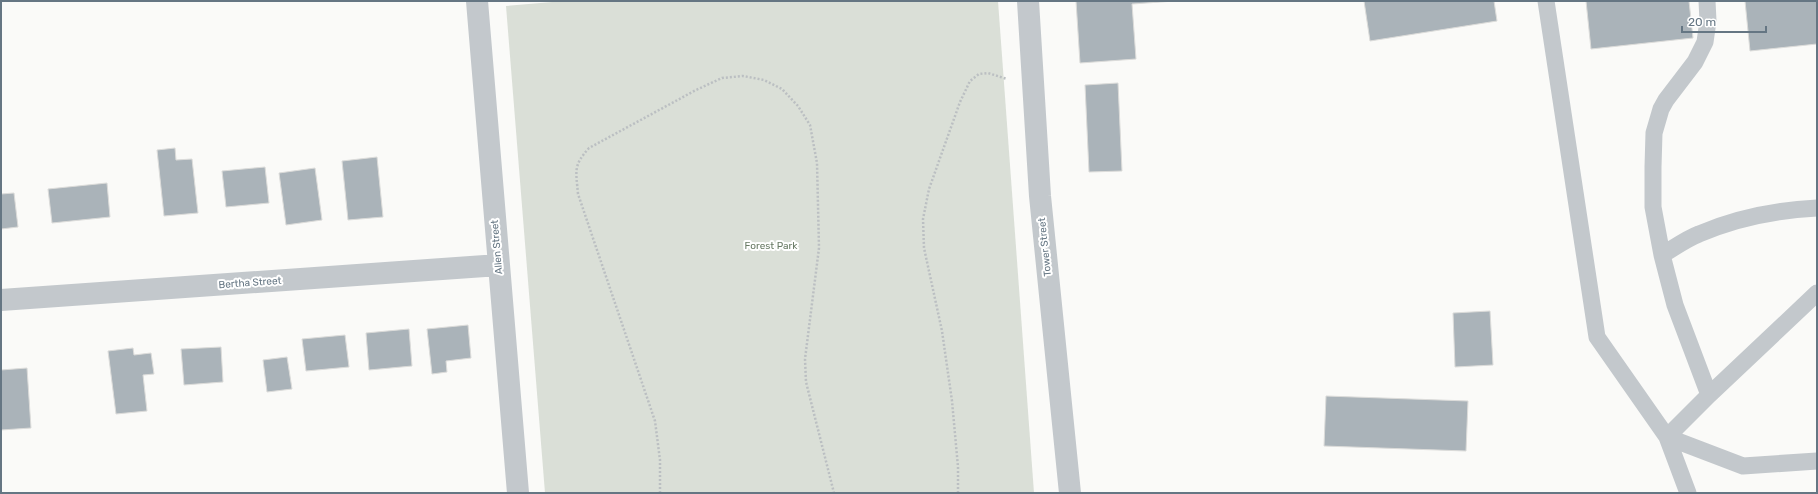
<svg xmlns="http://www.w3.org/2000/svg" width="1818" height="494" font-family="Rubik,sans-serif">
	<style>
		.green { fill: #dadfd7 }
		.building { fill: #aab3b9; stroke: #dcdcda }
		.lines { fill: none; stroke-linecap: round; stroke-linejoin: round }
		.path { stroke: #bbbfc2; stroke-width: 2.5; stroke-dasharray: 2 2; stroke-linecap: butt }
		.lane { stroke: #c3c8cc; stroke-width: 17 }
		.street { stroke: #c3c8cc; stroke-width: 22 }
		.labels { text-anchor: middle; dominant-baseline: central; stroke-width: 4; stroke-linejoin: round; paint-order: stroke }
		.park-label { font-size: 10px; fill: #687a64; stroke: #fff }
		.street-label { font-size: 10px; fill: #657683; stroke: #fff }
	</style>
	<rect width="100%" height="100%" fill="#fafaf8"/>
	<!-- green -->
	<path class="green" d="M564,1H998L1034,493H545L506,6Z"/>
	<!-- building -->
	<path class="building" d="M1076,1H1175L1132,4L1136,59L1080,63Z
		M1364,1H1494L1497,21L1370,41Z
		M1586,1H1689L1693,38L1591,49Z
		M1745,1H1817V44L1750,51Z
		M1118,83L1122,171L1089,172L1085,85Z
		M175,148L176,160L192,159L198,213L164,216L157,150Z
		M377,157L383,217L348,220L342,161Z
		M265,167L269,203L226,207L222,171Z
		M315,168L322,220L286,225L279,173Z
		M107,183L110,217L52,223L48,189Z
		M14,193L18,227L1,229V194Z
		M1490,311L1493,365L1455,367L1453,313Z
		M468,325L471,358L446,361L447,372L432,374L427,329Z
		M409,329L412,366L369,370L366,333Z
		M345,335L349,367L306,371L302,339Z
		M221,347L223,382L184,385L181,349Z
		M133,348L134,355L151,353L154,374L143,375L147,411L116,414L108,351Z
		M287,357L292,389L267,392L263,360Z
		M27,368L31,428L1,430V370Z
		M1326,396L1468,401L1466,451L1324,446Z"/>
	<g class="lines">
		<!-- path -->
		<path class="path" d="M660,493V460L655,421L578,194C576,170 573,166 589,148L696,90L722,78L743,76L764,80L782,89L798,106L810,125L817,163L819,248L805,359L806,382L834,493
			M958,493V467L952,401L942,331L924,248L923,219L929,189L960,102L970,81L979,74L988,73L1007,79"/>
		<!-- lane -->
		<path class="lane" d="M1546,1L1597,337L1667,437L1743,466L1817,461
			M1707,1L1708,21L1705,42L1695,62L1666,100L1661,109L1654,133L1653,167V207L1662,255L1675,305L1709,395
			M1662,255C1674,248 1686,239 1699,234C1736,218 1778,210 1817,208
			M1688,493L1667,437L1709,395L1817,293"/>
		<!-- street -->
		<path class="street" d="M477,1L518,493
			M1028,1L1040,196L1070,493
			M1,300L499,265"/>
	</g>
	<g class="labels">
		<!-- park labels -->
		<g class="park-label">
			<text x="771" y="246">Forest Park</text>
		</g>
		<!-- street labels -->
		<g class="street-label">
			<text transform="translate(497 247) rotate(-95)">Allen Street</text>
			<text transform="translate(1045 247) rotate(-96)">Tower Street</text>
			<text transform="translate(250 283) rotate(-4)">Bertha Street</text>
		</g>
	</g>
	<!-- border -->
	<rect width="1818" height="494" fill="none" stroke="#657683" stroke-width="4"/>
	<!-- scale -->
	<path d="M1682 26v6h84v-6" fill="none" stroke="#657683" stroke-width="2"/>
	<text x="1688" y="26" font-size="12" fill="#657683" stroke="#ffffff" stroke-width="3" paint-order="stroke">20 m</text>
</svg>
